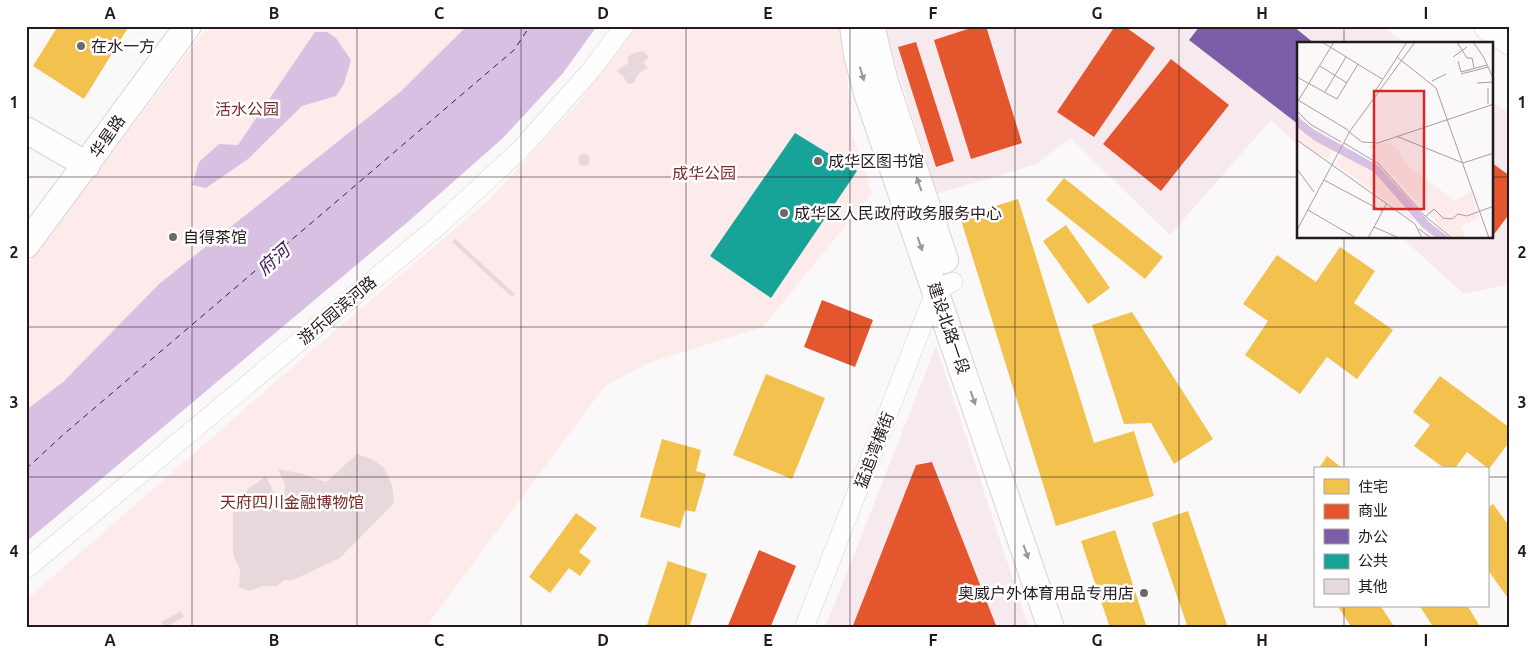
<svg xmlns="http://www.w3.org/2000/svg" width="1536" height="654" font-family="Ubuntu,'Noto Sans SC',sans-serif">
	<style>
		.built { fill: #f7eaef }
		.green { fill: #fcebea }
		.water { fill: #d7c0e2 }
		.homes { fill: #f2c14e }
		.shops { fill: #e4572e }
		.offices { fill: #7b5ea7 }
		.public { fill: #17a398 }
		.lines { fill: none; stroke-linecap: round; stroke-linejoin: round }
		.ferry { stroke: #401851; stroke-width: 1; stroke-dasharray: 6 5; stroke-linecap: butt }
		.building { fill: #e7d9db }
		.street-casing { stroke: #d8d2d4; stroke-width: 20 }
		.secondary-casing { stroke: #d8d2d4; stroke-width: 28 }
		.primary-casing { stroke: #d8d2d4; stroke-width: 29 }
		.street { stroke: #fefefe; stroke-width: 19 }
		.secondary { stroke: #fefefe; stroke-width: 26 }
		.primary { stroke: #fefefe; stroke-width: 28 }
		.oneway { fill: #9c9799 }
		.grid { fill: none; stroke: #241a1e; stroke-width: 1; stroke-opacity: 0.55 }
		.poi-dot { fill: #6f686b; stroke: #fff; stroke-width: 2 }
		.labels { text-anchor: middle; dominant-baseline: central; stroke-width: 5; stroke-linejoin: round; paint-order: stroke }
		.poi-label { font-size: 16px; fill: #241a1e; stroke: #fff; text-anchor: start }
		.park-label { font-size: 16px; fill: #752c27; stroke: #fff }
		.street-label { font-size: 16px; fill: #241a1e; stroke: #fff }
		.water-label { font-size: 18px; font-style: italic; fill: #401851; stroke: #fff }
		.inset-river { fill: none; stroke: #d7c0e2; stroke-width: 2.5 }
		.inset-road { fill: none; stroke: #a59fa1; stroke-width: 1 }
		.view { fill: #d62828; fill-opacity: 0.15; stroke: #d62828; stroke-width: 2.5 }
		.inset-edge { fill: none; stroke: #241a1e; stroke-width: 2.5 }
		.neatline { fill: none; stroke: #241a1e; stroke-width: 2 }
		.grid-label { font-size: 16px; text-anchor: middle; font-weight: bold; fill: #241a1e }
	</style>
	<rect width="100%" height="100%" fill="#fbf8f9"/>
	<!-- built -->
	<path class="built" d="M884,26H1381L1407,44H1298V145L1271,120L1170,235L1070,138L1037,164L937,194Z
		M1492,102L1510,113V284L1464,294L1402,238H1492Z
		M936,346L1029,628H825Z"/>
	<!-- green -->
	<path class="green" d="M208,26H467L400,92L159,284L63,382L26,410V266Z
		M636,26H843L852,133L872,193L763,327L648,363L604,387L425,628H26V600L311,351L489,200L578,103Z"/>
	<!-- water -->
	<path class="water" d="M467,26H597L563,73L503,138L410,220L26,542V410L63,382L159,284L400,92Z
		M315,32H327L336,38L351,60L344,84L336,96L302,106L248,159L206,188L192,185L199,162L219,144L238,145Z"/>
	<!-- homes -->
	<path class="homes" d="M58,26H129L84,99L33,66Z
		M1064,178L1163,257L1145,279L1046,200Z
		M1018,199L1094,443L1134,431L1154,496L1056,526L960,217Z
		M1066,225L1110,288L1088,304L1043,241Z
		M1340,247L1375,271L1354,303L1393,330L1357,379L1327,357L1300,394L1245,355L1268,321L1243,304L1277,255L1316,282Z
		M1132,312L1213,439L1174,464L1151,423L1124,424L1092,325Z
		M766,374L825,398L792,479L733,455Z
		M1440,376L1510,428V441L1489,469L1467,452L1455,468H1444L1414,446L1430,425L1413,412Z
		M662,439L701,450L696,471L706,474L695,512L685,510L680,528L640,517Z
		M1327,456L1342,468H1319Z
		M1493,504L1510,527V601L1487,569V508Z
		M1188,511L1228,628H1188L1152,523Z
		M576,513L597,528L579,552L591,561L580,576L569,568L550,593L529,577Z
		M1115,530L1147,628H1110L1081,541Z
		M668,561L707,574L689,628H646Z
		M1343,605H1380L1395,628H1352L1339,608Z
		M1419,605H1467L1481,628H1434Z"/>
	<!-- shops -->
	<path class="shops" d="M977,26H986L1022,143L971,159L934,40Z
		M1115,26H1124L1155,48L1094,137L1057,112Z
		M916,42L954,161L936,167L898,47Z
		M1171,59L1229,105L1161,191L1103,144Z
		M1492,163L1510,176V213L1492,237Z
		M822,300L873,320L855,367L804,347Z
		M932,462L997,628H852L916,465Z
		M759,550L796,566L770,628H727Z"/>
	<!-- offices -->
	<path class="offices" d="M1200,26H1293L1315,44H1298V124L1189,40Z"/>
	<!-- public -->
	<path class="public" d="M795,133L857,171L771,298L710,256Z"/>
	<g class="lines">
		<!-- ferry -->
		<path class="ferry" d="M26,469L64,434L514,50L530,26"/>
	</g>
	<!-- building -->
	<path class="building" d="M643,51L649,57L643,62L648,68L638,74L634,83L628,84L623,76L616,71L628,63V57L632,54Z
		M578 160a6 6 0 1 1 12 0a6 6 0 1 1-12 0Z
		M455,239L515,294L512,297L452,242Z
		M357,454L372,459L384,468L392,485L394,503L340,558L293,580H284L277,586H262L250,591L239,587L240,570L233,554V513L248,489L266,476L276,497L284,499L285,485L278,469L303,474L326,482Z
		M181,611L184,617L164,628L161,622Z"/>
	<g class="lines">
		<!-- street casing -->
		<g class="street-casing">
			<path id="street" d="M26,569L438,226L521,149L592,69L624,26
				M804,628L936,290L953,282"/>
		</g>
		<!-- secondary casing -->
		<g class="secondary-casing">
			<path id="secondary" d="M853,26L857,55L868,96L1051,628
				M871,26L885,82L945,260
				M26,130L87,165
				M26,245L188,26"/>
		</g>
		<!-- primary casing -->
		<g class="primary-casing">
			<path id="primary" d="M1488,26L1510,41"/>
		</g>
		<!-- street -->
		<use href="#street" class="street"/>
		<!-- secondary -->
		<use href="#secondary" class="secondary"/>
		<!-- primary -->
		<use href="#primary" class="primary"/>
	</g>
	<!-- one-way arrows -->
	<defs><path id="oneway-solid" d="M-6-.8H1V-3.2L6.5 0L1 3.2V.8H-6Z" transform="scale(1.25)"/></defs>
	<g class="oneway">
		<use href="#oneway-solid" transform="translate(862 74) rotate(74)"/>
		<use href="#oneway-solid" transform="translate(919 184) rotate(-109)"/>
		<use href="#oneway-solid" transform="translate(920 244) rotate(71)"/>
		<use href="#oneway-solid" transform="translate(973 398) rotate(71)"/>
		<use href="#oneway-solid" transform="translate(1026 552) rotate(71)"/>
	</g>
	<!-- grid -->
	<path class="grid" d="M192,26V628M357,26V628M521,26V628M686,26V628M850,26V628M1015,26V628M1179,26V628M1344,26V44M26,177H1298M1492,177H1510M1344,238V468M26,327H1510M26,477H1315M1487,477H1510M1344,605V628"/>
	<!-- markers -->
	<g class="poi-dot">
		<circle cx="81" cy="46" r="5"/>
		<circle cx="818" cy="161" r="5"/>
		<circle cx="784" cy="213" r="5"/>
		<circle cx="173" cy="237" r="5"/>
		<circle cx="1144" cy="593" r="5"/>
	</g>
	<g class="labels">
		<!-- poi labels -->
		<g class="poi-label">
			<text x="91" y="46">在水一方</text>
			<text x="828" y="161">成华区图书馆</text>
			<text x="794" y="213">成华区人民政府政务服务中心</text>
			<text x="183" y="237">自得茶馆</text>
			<text x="1134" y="593" text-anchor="end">奥威户外体育用品专用店</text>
		</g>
		<!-- park labels -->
		<g class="park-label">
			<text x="247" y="109">活水公园</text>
			<text x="704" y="173">成华公园</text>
			<text x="292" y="502">天府四川金融博物馆</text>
		</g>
		<!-- street labels -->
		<g class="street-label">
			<text transform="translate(107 136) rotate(-55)">华星路</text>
			<text transform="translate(337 310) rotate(-40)">游乐园滨河路</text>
			<text transform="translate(949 328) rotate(71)">建设北路一段</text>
			<text transform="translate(874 450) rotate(-69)">猛追湾横街</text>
		</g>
		<!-- water labels -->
		<g class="water-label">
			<text transform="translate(273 259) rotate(-42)">府河</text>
		</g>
	</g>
	<!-- overview -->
	<g transform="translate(1297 42)">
		<rect width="196" height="196" fill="#fbf8f9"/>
		<path d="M0,85L18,99L36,108L31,117L13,108L3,98ZM92,100L102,109L107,121L158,159L174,149L182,177L164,184L169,196H157L149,190L92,130L73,114L76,108L71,105L73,103ZM45,111L77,130L118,180L39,122Z" fill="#fcebea"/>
		<path d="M0,74L16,87L82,124L133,181L153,196H139L125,185L77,130L18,99L0,85Z" fill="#d7c0e2"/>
		<path class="inset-river" d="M0,80L17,95L42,106M46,107L81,128L145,196"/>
		<path class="inset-road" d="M25,0L85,37M160,0L170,16H175L177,26M176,0L186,14L197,38M100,15L139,46L192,196M156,15L170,5M161,19L164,30L190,23M23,24L50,41M164,32L191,25M0,35L40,57L61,22M135,39L149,32M180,41L197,40M191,46V62M28,50L49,15M77,51L110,0M1,58L51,88M1,59L37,0M0,69L13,82L44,100M51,89L65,100L81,101L197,62M99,94L166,121L197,111M0,98L118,182L125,196M47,101L82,122L128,174L155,196M0,127L17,150M27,138L85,169M11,168L59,196M129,174L137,167L146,176L155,177L161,172L170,174L197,164M77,185L102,196M122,187L134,196M0,188L53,89L118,0M71,196L90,161"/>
		<path class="view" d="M77,49H127V167H77Z"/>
		<rect width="196" height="196" class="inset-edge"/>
	</g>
	<!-- border -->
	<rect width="1536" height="654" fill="none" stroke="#ffffff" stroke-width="55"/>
	<!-- legend -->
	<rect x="1314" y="467" width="175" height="140" fill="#ffffff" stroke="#a7a3a5"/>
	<rect x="1324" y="479" width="25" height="15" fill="#f2c14e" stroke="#a7a3a5"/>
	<text x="1358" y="492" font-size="15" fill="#241a1e">住宅</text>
	<rect x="1324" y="504" width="25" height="15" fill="#e4572e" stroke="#a7a3a5"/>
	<text x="1358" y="516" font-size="15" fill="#241a1e">商业</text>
	<rect x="1324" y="529" width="25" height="15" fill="#7b5ea7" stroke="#a7a3a5"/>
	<text x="1358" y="542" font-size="15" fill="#241a1e">办公</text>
	<rect x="1324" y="554" width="25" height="15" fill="#17a398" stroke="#a7a3a5"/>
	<text x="1358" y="566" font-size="15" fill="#241a1e">公共</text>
	<rect x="1324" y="579" width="25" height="15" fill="#e7d9db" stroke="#a7a3a5"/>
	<text x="1358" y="592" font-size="15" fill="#241a1e">其他</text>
	<rect x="28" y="28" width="1480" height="598" class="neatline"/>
	<g class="grid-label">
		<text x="110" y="19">A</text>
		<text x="274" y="19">B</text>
		<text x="439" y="19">C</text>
		<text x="603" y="19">D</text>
		<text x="768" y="19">E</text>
		<text x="933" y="19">F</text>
		<text x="1097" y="19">G</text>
		<text x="1262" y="19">H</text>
		<text x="1426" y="19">I</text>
		<text x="14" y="108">1</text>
		<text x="1522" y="108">1</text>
		<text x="14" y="258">2</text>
		<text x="1522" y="258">2</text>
		<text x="14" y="408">3</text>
		<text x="1522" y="408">3</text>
		<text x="14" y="557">4</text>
		<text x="1522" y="557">4</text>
		<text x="110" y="646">A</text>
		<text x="274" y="646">B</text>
		<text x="439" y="646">C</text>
		<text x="603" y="646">D</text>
		<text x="768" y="646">E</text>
		<text x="933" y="646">F</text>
		<text x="1097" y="646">G</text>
		<text x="1262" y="646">H</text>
		<text x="1426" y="646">I</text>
	</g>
</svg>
